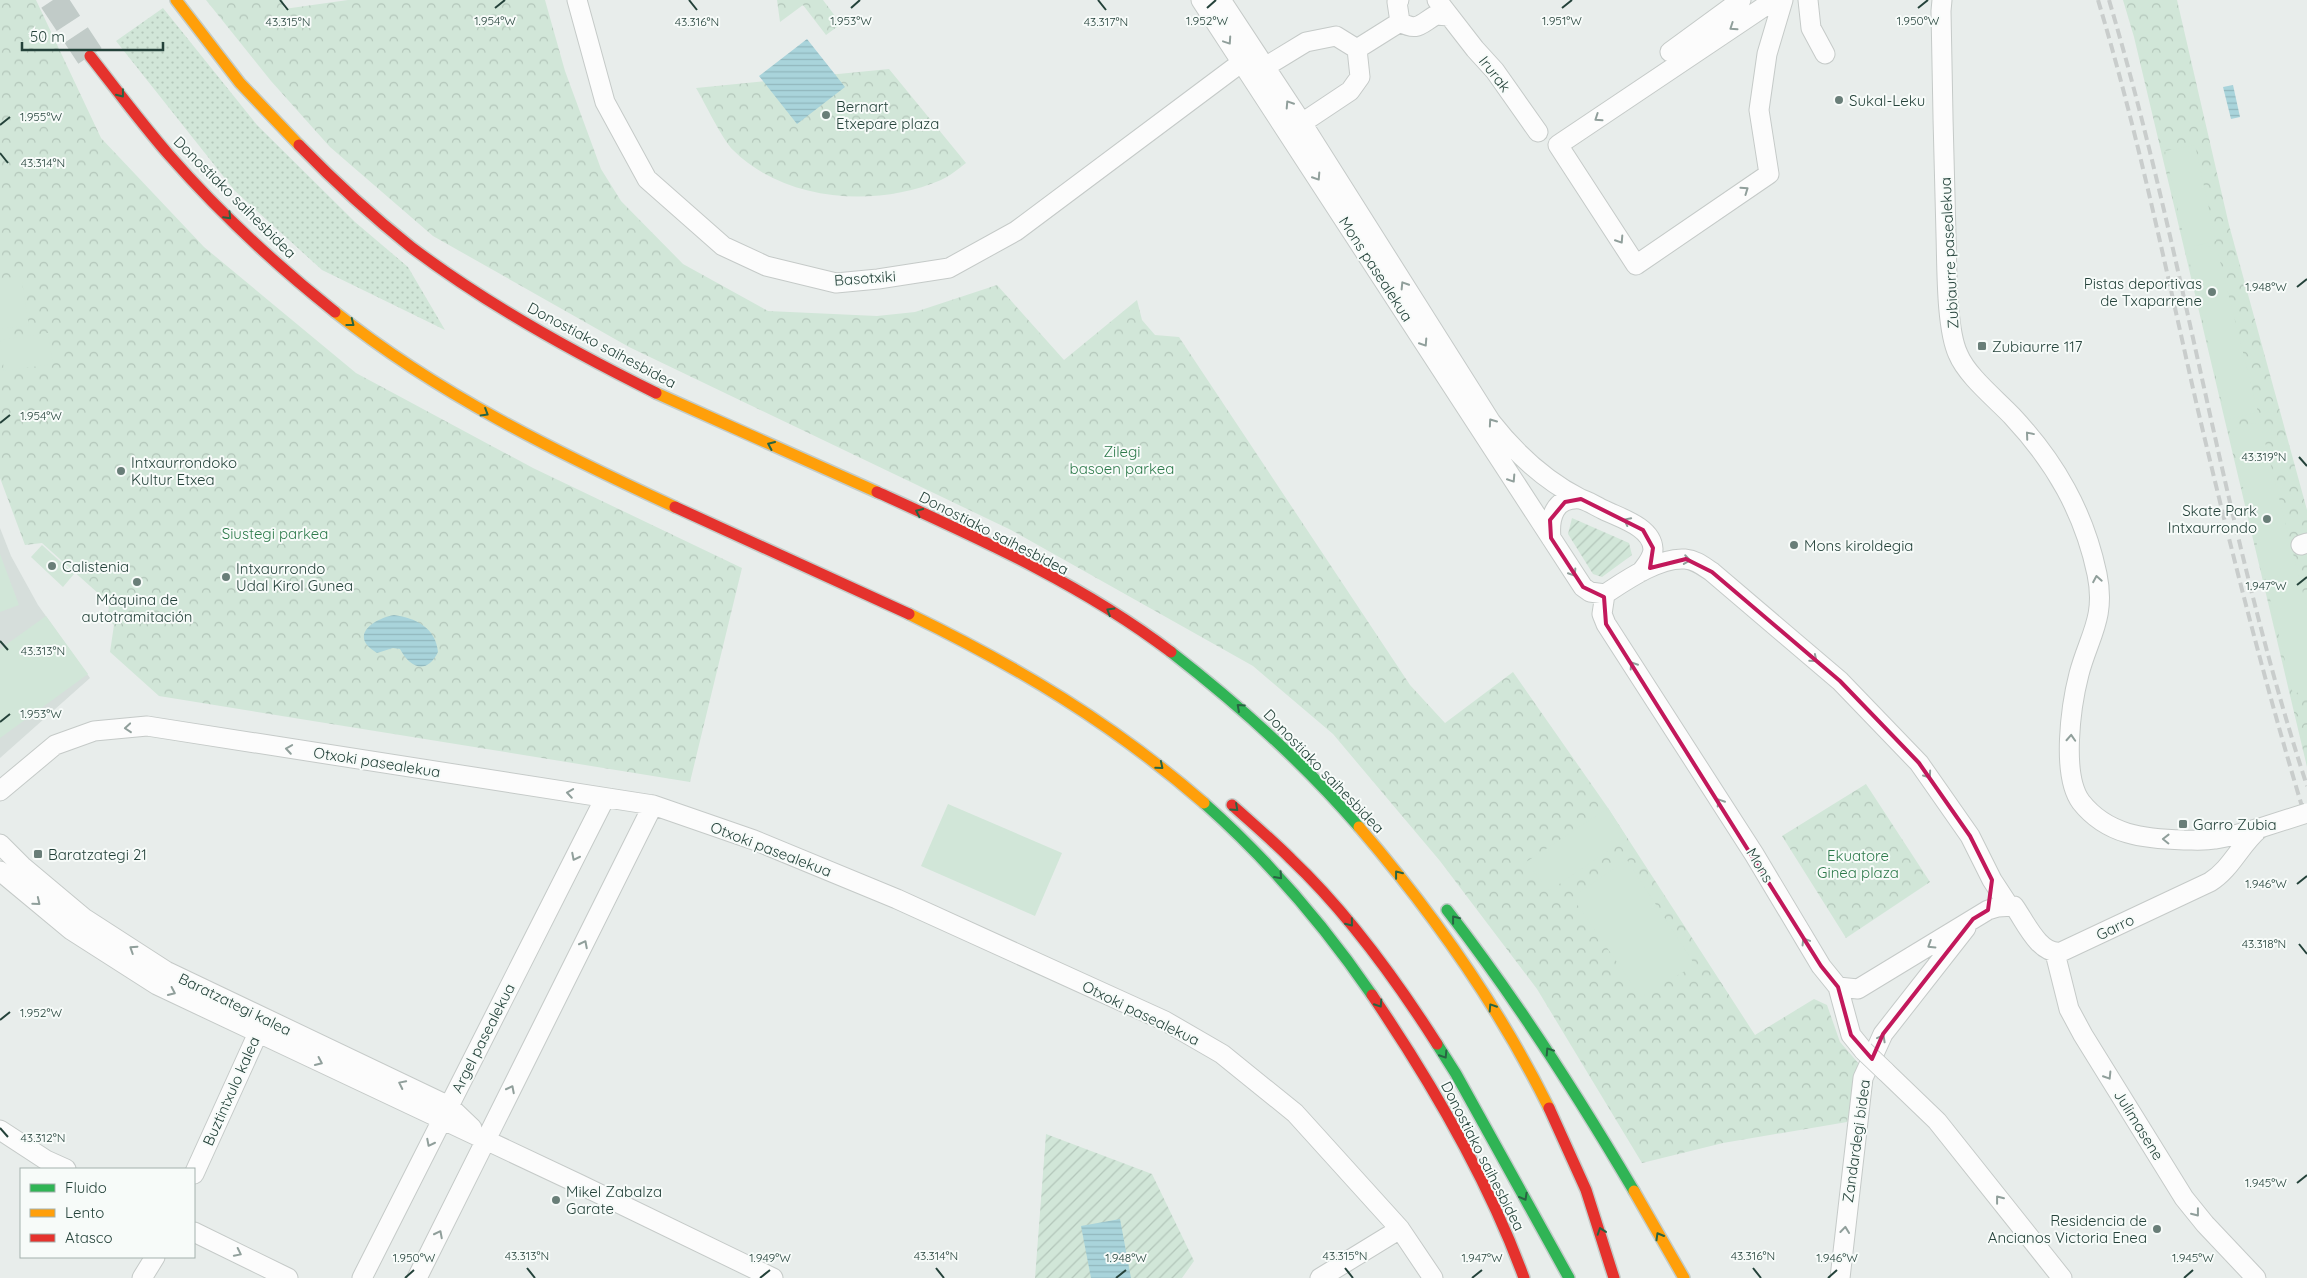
<svg xmlns="http://www.w3.org/2000/svg" width="2307" height="1278" font-family="Quicksand,sans-serif">
	<style>
		.built { fill: #d6dedb }
		.grass { fill: url(#grass-dots) }
		.park { fill: url(#park-crowns) }
		.garden { fill: url(#garden-furrows) }
		.pitch { fill: #d1e6d8 }
		.water { fill: url(#water-rules) }
		.lines { fill: none; stroke-linecap: round; stroke-linejoin: round }
		.highway-tunnel { stroke: #c1cbc8; stroke-width: 28; stroke-dasharray: 28 14; stroke-linecap: butt }
		.street-casing { stroke: #c5cac8; stroke-width: 21 }
		.fast-casing { stroke: #c3ccc9; stroke-width: 14 }
		.slow-casing { stroke: #c3ccc9; stroke-width: 14 }
		.jam-casing { stroke: #c3ccc9; stroke-width: 14 }
		.street { stroke: #fcfcfc; stroke-width: 19 }
		.fast { stroke: #30b455; stroke-width: 11 }
		.slow { stroke: #ff9f0a; stroke-width: 11 }
		.jam { stroke: #e5322d; stroke-width: 11 }
		.rail { stroke: #c9cdcc; stroke-width: 4; stroke-dasharray: 10 5; stroke-linecap: butt }
		.street-bridge-casing { stroke: #c5cac8; stroke-width: 21; stroke-linecap: butt }
		.street-bridge { stroke: #fcfcfc; stroke-width: 19 }
		.oneway { stroke: #909f9b }
		.oneway2 { stroke: #286442 }
		.marked { fill: none; stroke: #c2185b; stroke-width: 4; stroke-linejoin: round }
		.ticks { fill: none; stroke: #24423a; stroke-width: 2 }
		.poi-dot { fill: #697e78; stroke: #f7fbf9; stroke-width: 2 }
		.labels { text-anchor: middle; dominant-baseline: central; stroke-width: 4; stroke-linejoin: round; paint-order: stroke }
		.street-label { font-size: 15px; fill: #24423a; stroke: #f7fbf9 }
		.poi-label { font-size: 15px; fill: #24423a; stroke: #f7fbf9; text-anchor: start }
		.park-label { font-size: 15px; fill: #2d7a4b; stroke: #f7fbf9 }
		.ticks-label { font-size: 12px; text-anchor: middle; fill: #24423a; stroke: #f7fbf9; stroke-width: 4; stroke-linejoin: round; paint-order: stroke }
	</style>
	<defs>
		<pattern id="grass-dots" width="8" height="8" patternUnits="userSpaceOnUse" patternTransform="scale(1.25)"><rect width="8" height="8" fill="#d1e6d8"/><path d="M2 2h.1M6 6h.1" fill="none" stroke="#b3c6ba" stroke-width="1.8" stroke-linecap="round"/></pattern>
		<pattern id="park-crowns" width="20" height="18" patternUnits="userSpaceOnUse" patternTransform="scale(1.25)"><rect width="20" height="18" fill="#d1e6d8"/><path d="M2 6a3 3 0 1 1 6 0M12 15a3 3 0 1 1 6 0" fill="none" stroke="#b3c6ba"/></pattern>
		<pattern id="garden-furrows" width="10" height="10" patternUnits="userSpaceOnUse" patternTransform="scale(1.25)"><rect width="10" height="10" fill="#d1e6d8"/><path d="M-1 1l2-2M0 10L10 0M9 11l2-2" fill="none" stroke="#b3c6ba"/></pattern>
		<pattern id="water-rules" width="6" height="5" patternUnits="userSpaceOnUse" patternTransform="scale(1.25)"><rect width="6" height="5" fill="#a9d4db"/><path d="M0 2.5h6" fill="none" stroke="#91b7bd"/></pattern>
	</defs>
	<rect width="100%" height="100%" fill="#e8edeb"/>
	<!-- built -->
	<path class="built" d="M0,528L11,556L38,605L90,678L0,758Z"/>
	<!-- grass -->
	<path class="grass" d="M163,8L257,125L355,222L408,267L445,330L322,270L235,191L116,41Z"/>
	<!-- park -->
	<path class="park" d="M0,0H36L101,138L204,247L356,373L533,468L742,568L690,782L159,696L110,652L114,625L108,619L109,603L42,543L25,545L0,478Z
		M206,0H283L284,9L348,0H545L565,71L601,169L621,201L683,264L768,311L877,316L915,312L997,285L1064,360L1137,300L1142,320L1155,335L1179,337L1410,685L1445,723L1513,672L1608,808L1755,1035L1814,999L1827,1005L1840,1042L1859,1064L1847,1122L1723,1143L1642,1163L1537,989L1440,861L1333,734L1253,666L1011,530L629,347L433,236L330,147L271,81Z
		M777,0H823L841,24L826,35L803,5L780,22Z
		M2123,0H2177L2229,225L2307,510V767L2134,37Z
		M889,69L966,163C958,169 950,176 941,180C876,208 785,202 733,150C722,139 705,103 696,88Z
		M1866,784L1930,882L1846,938L1782,836Z"/>
	<!-- garden -->
	<path class="garden" d="M1572,518L1629,543L1632,555L1602,577L1593,574L1568,534Z
		M1046,1134L1152,1174L1194,1261L1182,1278H1035Z"/>
	<!-- pitch -->
	<path class="pitch" d="M2195,145L2216,241L2186,248L2165,151Z
		M2216,245L2258,412L2226,420L2187,251Z
		M21,276L29,325L0,329V279Z
		M48,333L53,364L4,371L0,340Z
		M2260,422L2307,609V690L2293,694L2229,429Z
		M42,545L74,574L63,587L31,557Z
		M0,554L19,605L0,612Z
		M46,616L88,674L0,738V649Z
		M948,804L1062,853L1035,916L921,866Z
		M1608,808L1627,838L1549,891L1526,862Z
		M1627,860L1695,965L1641,997L1572,897Z"/>
	<!-- water -->
	<path class="water" d="M807,39L845,87L797,124L759,76Z
		M2233,85L2240,117L2231,119L2223,87Z
		M394,615C416,618 436,628 438,652C427,675 410,668 400,649L393,648L377,653C348,636 373,619 394,615Z
		M1120,1219L1131,1278H1091L1081,1226Z"/>
	<g class="lines">
		<!-- highway-tunnel -->
		<path class="highway-tunnel" d="M53,0L90,56"/>
		<!-- street casing -->
		<g class="street-casing">
			<path id="street" d="M577,0L605,102L647,179L723,246L766,266L836,283L878,279L949,268L1016,231L1242,62
				M1201,0L1583,587L1590,592L1605,594C1625,581 1659,557 1685,559C1696,560 1703,566 1712,572L1840,681L1919,763L1970,836L1992,880L2009,906
				M1221,0L1302,123L1491,422C1516,454 1544,480 1581,499
				M1399,0L1397,2L1400,22
				M1437,0L1475,49L1495,71L1538,132
				M1774,0L1558,145L1636,265L1769,174L1759,110L1767,54L1783,0
				M1808,0L1811,28L1825,54
				M1942,0L1941,11C1942,86 1944,160 1946,235C1947,265 1946,328 1958,354C1967,376 1996,399 2012,416C2055,462 2084,512 2097,574C2106,618 2089,636 2079,674C2071,705 2061,775 2081,802C2107,835 2144,839 2184,840C2194,840 2205,841 2215,839C2230,837 2245,832 2260,828
				M1670,52L1741,0
				M1265,67L1306,42L1336,36L1357,49
				M1302,123L1350,91L1360,77L1357,49L1400,22C1418,32 1420,24 1436,15L1449,16
				M1551,538C1549,518 1554,497 1580,499C1587,500 1597,507 1604,510C1620,518 1652,527 1653,549C1653,558 1646,565 1641,572
				M2301,545L2307,543
				M1605,594L1602,614L1606,624L1754,854L1821,966L1838,987L1858,989L1988,910L1998,907L2014,906C2025,921 2039,955 2061,952L2210,882C2231,869 2240,845 2259,829
				M0,791L55,745L94,731L147,726L653,805L754,840L897,899L1165,1021L1222,1054L1295,1113L1400,1229L1433,1278
				M0,844L22,866L84,918L166,971L449,1106L472,1128
				M0,871L71,930L157,985L579,1184L773,1278
				M2055,953L2069,1009L2083,1035L2184,1198L2205,1224L2256,1278
				M1838,987L1851,1035L1864,1051
				M1885,1071L1937,1121L2062,1278
				M0,1130L46,1160L66,1169
				M194,1174L258,1033L253,1023
				M194,1232L288,1278
				M142,1278L155,1257
				M362,1278L605,798
				M417,1278L653,805
				M1320,1278L1400,1229
				M1840,1278L1863,1078L1883,1034L1966,928"/>
		</g>
		<!-- fast casing -->
		<g class="fast-casing">
			<path id="fast" d="M1171,652C1239,705 1303,762 1359,827
				M1204,803C1267,859 1324,925 1372,995
				M1447,910C1516,999 1577,1094 1634,1191
				M1437,1044L1456,1074L1569,1278"/>
		</g>
		<!-- slow casing -->
		<g class="slow-casing">
			<path id="slow" d="M176,0L240,83L299,145
				M335,312C438,394 556,452 675,507
				M656,393L877,492
				M909,614C1018,667 1112,723 1204,803
				M1359,827C1433,913 1499,1007 1549,1108
				M1634,1191L1684,1278"/>
		</g>
		<!-- jam casing -->
		<g class="jam-casing">
			<path id="jam" d="M90,56C116,89 141,123 169,155C219,212 276,265 335,312
				M299,145C334,181 372,216 411,247C486,304 571,351 656,393
				M877,492C978,538 1082,584 1171,652
				M675,507L909,614
				M1232,805C1252,823 1272,840 1291,859C1348,913 1395,978 1437,1044
				M1372,995C1431,1082 1488,1179 1524,1278
				M1549,1108L1586,1190L1614,1278"/>
		</g>
		<!-- street -->
		<use href="#street" class="street"/>
		<!-- fast -->
		<use href="#fast" class="fast"/>
		<!-- slow -->
		<use href="#slow" class="slow"/>
		<!-- jam -->
		<use href="#jam" class="jam"/>
		<!-- rail -->
		<path class="rail" d="M2098,0C2138,133 2166,270 2197,406C2230,546 2265,685 2307,823
			M2109,0C2186,259 2223,529 2307,786"/>
		<!-- street-bridge casing -->
		<g class="street-bridge-casing">
			<path id="street-bridge" d="M2260,828L2307,813
				M1864,1051L1885,1071"/>
		</g>
		<!-- street-bridge -->
		<use href="#street-bridge" class="street-bridge"/>
	</g>
	<!-- one-way arrows -->
	<defs><path id="oneway-chevron" d="M-2-3.5L2.5 0L-2 3.5" fill="none" stroke-width="1.6" stroke-linecap="round" stroke-linejoin="round" transform="scale(1.25)"/></defs>
	<g class="oneway">
		<use href="#oneway-chevron" transform="translate(1733 27) rotate(146)"/>
		<use href="#oneway-chevron" transform="translate(1228 41) rotate(56)"/>
		<use href="#oneway-chevron" transform="translate(1289 104) rotate(-123)"/>
		<use href="#oneway-chevron" transform="translate(1598 118) rotate(146)"/>
		<use href="#oneway-chevron" transform="translate(1317 177) rotate(57)"/>
		<use href="#oneway-chevron" transform="translate(1745 190) rotate(-35)"/>
		<use href="#oneway-chevron" transform="translate(1620 240) rotate(57)"/>
		<use href="#oneway-chevron" transform="translate(1404 285) rotate(-122)"/>
		<use href="#oneway-chevron" transform="translate(1424 343) rotate(57)"/>
		<use href="#oneway-chevron" transform="translate(1492 422) rotate(-125)"/>
		<use href="#oneway-chevron" transform="translate(2029 435) rotate(-130)"/>
		<use href="#oneway-chevron" transform="translate(1512 479) rotate(57)"/>
		<use href="#oneway-chevron" transform="translate(1627 521) rotate(-154)"/>
		<use href="#oneway-chevron" transform="translate(1687 560) rotate(9)"/>
		<use href="#oneway-chevron" transform="translate(1573 573) rotate(57)"/>
		<use href="#oneway-chevron" transform="translate(2097 579) rotate(-100)"/>
		<use href="#oneway-chevron" transform="translate(1814 659) rotate(40)"/>
		<use href="#oneway-chevron" transform="translate(1633 665) rotate(-123)"/>
		<use href="#oneway-chevron" transform="translate(128 728) rotate(175)"/>
		<use href="#oneway-chevron" transform="translate(2071 738) rotate(-87)"/>
		<use href="#oneway-chevron" transform="translate(289 749) rotate(-171)"/>
		<use href="#oneway-chevron" transform="translate(1928 775) rotate(55)"/>
		<use href="#oneway-chevron" transform="translate(570 793) rotate(-171)"/>
		<use href="#oneway-chevron" transform="translate(1720 802) rotate(-123)"/>
		<use href="#oneway-chevron" transform="translate(2166 839) rotate(-179)"/>
		<use href="#oneway-chevron" transform="translate(575 857) rotate(117)"/>
		<use href="#oneway-chevron" transform="translate(37 902) rotate(39)"/>
		<use href="#oneway-chevron" transform="translate(1805 941) rotate(-121)"/>
		<use href="#oneway-chevron" transform="translate(584 944) rotate(-63)"/>
		<use href="#oneway-chevron" transform="translate(1931 945) rotate(148)"/>
		<use href="#oneway-chevron" transform="translate(133 949) rotate(-147)"/>
		<use href="#oneway-chevron" transform="translate(172 992) rotate(25)"/>
		<use href="#oneway-chevron" transform="translate(1882 1038) rotate(-61)"/>
		<use href="#oneway-chevron" transform="translate(319 1062) rotate(25)"/>
		<use href="#oneway-chevron" transform="translate(2108 1076) rotate(58)"/>
		<use href="#oneway-chevron" transform="translate(402 1084) rotate(-154)"/>
		<use href="#oneway-chevron" transform="translate(511 1089) rotate(-63)"/>
		<use href="#oneway-chevron" transform="translate(430 1143) rotate(117)"/>
		<use href="#oneway-chevron" transform="translate(1999 1199) rotate(-128)"/>
		<use href="#oneway-chevron" transform="translate(2196 1213) rotate(52)"/>
		<use href="#oneway-chevron" transform="translate(1845 1230) rotate(-84)"/>
		<use href="#oneway-chevron" transform="translate(439 1234) rotate(-63)"/>
		<use href="#oneway-chevron" transform="translate(238 1253) rotate(26)"/>
	</g>
	<g class="oneway2">
		<use href="#oneway-chevron" transform="translate(121 94) rotate(52)"/>
		<use href="#oneway-chevron" transform="translate(228 216) rotate(46)"/>
		<use href="#oneway-chevron" transform="translate(351 323) rotate(38)"/>
		<use href="#oneway-chevron" transform="translate(485 413) rotate(31)"/>
		<use href="#oneway-chevron" transform="translate(771 445) rotate(-156)"/>
		<use href="#oneway-chevron" transform="translate(919 512) rotate(-155)"/>
		<use href="#oneway-chevron" transform="translate(1110 611) rotate(-149)"/>
		<use href="#oneway-chevron" transform="translate(1240 707) rotate(-138)"/>
		<use href="#oneway-chevron" transform="translate(1160 766) rotate(40)"/>
		<use href="#oneway-chevron" transform="translate(1235 808) rotate(42)"/>
		<use href="#oneway-chevron" transform="translate(1398 874) rotate(-128)"/>
		<use href="#oneway-chevron" transform="translate(1279 876) rotate(48)"/>
		<use href="#oneway-chevron" transform="translate(1455 919) rotate(-128)"/>
		<use href="#oneway-chevron" transform="translate(1350 923) rotate(51)"/>
		<use href="#oneway-chevron" transform="translate(1379 1004) rotate(57)"/>
		<use href="#oneway-chevron" transform="translate(1492 1007) rotate(-123)"/>
		<use href="#oneway-chevron" transform="translate(1549 1051) rotate(-123)"/>
		<use href="#oneway-chevron" transform="translate(1444 1055) rotate(57)"/>
		<use href="#oneway-chevron" transform="translate(1524 1197) rotate(61)"/>
		<use href="#oneway-chevron" transform="translate(1601 1231) rotate(-109)"/>
		<use href="#oneway-chevron" transform="translate(1659 1236) rotate(-120)"/>
	</g>
	<!-- marked area -->
	<path class="marked" d="M1581,499L1643,530L1653,548L1650,568L1686,559L1712,572L1840,681L1919,763L1970,836L1992,880L1988,910L1973,919L1883,1034L1872,1059L1851,1035L1838,987L1821,966L1606,624L1604,597L1583,587L1551,538L1550,520L1565,502Z"/>
	<!-- ticks -->
	<path class="ticks" d="M280,0L288,10M689,0L697,10M1098,0L1106,10M495,8L505,0M851,8L860,0M1207,8L1216,0M1562,8L1572,0M1918,8L1928,0M0,125L10,117M0,153L8,163M2297,287L2307,279M0,423L10,415M2299,457L2307,466M2297,585L2307,577M0,641L8,650M0,722L10,714M2297,884L2307,876M2299,944L2307,954M0,1020L10,1012M0,1128L8,1137M2297,1183L2307,1175M527,1268L535,1278M936,1268L944,1278M1345,1268L1353,1278M1753,1268L1761,1278M405,1278L414,1270M760,1278L770,1270M1116,1278L1126,1270M1472,1278L1482,1270M1828,1278L1837,1270M2184,1278L2193,1270"/>
	<!-- markers -->
	<g class="poi-dot">
		<circle cx="1839" cy="100" r="5"/>
		<circle cx="826" cy="115" r="5"/>
		<circle cx="2212" cy="292" r="5"/>
		<rect x="1977" y="341" width="10" height="10" rx="2.5"/>
		<circle cx="121" cy="471" r="5"/>
		<circle cx="2267" cy="519" r="5"/>
		<circle cx="1794" cy="545" r="5"/>
		<circle cx="52" cy="566" r="5"/>
		<circle cx="226" cy="577" r="5"/>
		<circle cx="137" cy="582" r="5"/>
		<rect x="2178" y="819" width="10" height="10" rx="2.5"/>
		<rect x="33" y="849" width="10" height="10" rx="2.5"/>
		<circle cx="556" cy="1200" r="5"/>
		<circle cx="2157" cy="1229" r="5"/>
	</g>
	<g class="labels">
		<!-- street labels -->
		<g class="street-label">
			<text transform="translate(1495 74) rotate(52)">Irurak</text>
			<text transform="translate(235 197) rotate(45)">Donostiako saihesbidea</text>
			<text transform="translate(1949 253) rotate(-93)">Zubiaurre pasealekua</text>
			<text transform="translate(1376 269) rotate(57)">Mons pasealekua</text>
			<text transform="translate(865 278) rotate(-4)">Basotxiki</text>
			<text transform="translate(602 345) rotate(28)">Donostiako saihesbidea</text>
			<text transform="translate(994 533) rotate(27)">Donostiako saihesbidea</text>
			<text transform="translate(377 762) rotate(9)">Otxoki pasealekua</text>
			<text transform="translate(1324 771) rotate(46)">Donostiako saihesbidea</text>
			<text transform="translate(771 849) rotate(21)">Otxoki pasealekua</text>
			<text transform="translate(1760 865) rotate(59)">Mons</text>
			<text transform="translate(2115 927) rotate(-26)">Garro</text>
			<text transform="translate(235 1004) rotate(26)">Baratzategi kalea</text>
			<text transform="translate(1141 1013) rotate(26)">Otxoki pasealekua</text>
			<text transform="translate(483 1038) rotate(-63)">Argel pasealekua</text>
			<text transform="translate(231 1091) rotate(-66)">Buztintxulo kalea</text>
			<text transform="translate(2139 1125) rotate(58)">Julimasene</text>
			<text transform="translate(1856 1141) rotate(-82)">Zandardegi bidea</text>
			<text transform="translate(1483 1156) rotate(63)">Donostiako saihesbidea</text>
		</g>
		<!-- poi labels -->
		<g class="poi-label">
			<text x="1849" y="100">Sukal-Leku</text>
			<text x="836" y="106">Bernart<tspan x="836" dy="17">Etxepare plaza</tspan></text>
			<text x="2202" y="283" text-anchor="end">Pistas deportivas<tspan x="2202" dy="17">de Txaparrene</tspan></text>
			<text x="1992" y="346">Zubiaurre 117</text>
			<text x="131" y="462">Intxaurrondoko<tspan x="131" dy="17">Kultur Etxea</tspan></text>
			<text x="2257" y="510" text-anchor="end">Skate Park<tspan x="2257" dy="17">Intxaurrondo</tspan></text>
			<text x="1804" y="545">Mons kiroldegia</text>
			<text x="62" y="566">Calistenia</text>
			<text x="236" y="568">Intxaurrondo<tspan x="236" dy="17">Udal Kirol Gunea</tspan></text>
			<text x="137" y="599" text-anchor="middle">Máquina de<tspan x="137" dy="17">autotramitación</tspan></text>
			<text x="2193" y="824">Garro Zubia</text>
			<text x="48" y="854">Baratzategi 21</text>
			<text x="566" y="1191">Mikel Zabalza<tspan x="566" dy="17">Garate</tspan></text>
			<text x="2147" y="1220" text-anchor="end">Residencia de<tspan x="2147" dy="17">Ancianos Victoria Enea</tspan></text>
		</g>
		<!-- park labels -->
		<g class="park-label">
			<text x="1122" y="451">Zilegi<tspan x="1122" dy="17">basoen parkea</tspan></text>
			<text x="275" y="533">Siustegi parkea</text>
			<text x="1858" y="855">Ekuatore<tspan x="1858" dy="17">Ginea plaza</tspan></text>
		</g>
	</g>
	<g class="ticks-label">
		<text x="495" y="25">1.954°W</text>
		<text x="851" y="25">1.953°W</text>
		<text x="1207" y="25">1.952°W</text>
		<text x="1562" y="25">1.951°W</text>
		<text x="1918" y="25">1.950°W</text>
		<text x="288" y="26">43.315°N</text>
		<text x="697" y="26">43.316°N</text>
		<text x="1106" y="26">43.317°N</text>
		<text x="41" y="121">1.955°W</text>
		<text x="43" y="167">43.314°N</text>
		<text x="2266" y="291">1.948°W</text>
		<text x="41" y="420">1.954°W</text>
		<text x="2264" y="461">43.319°N</text>
		<text x="2266" y="590">1.947°W</text>
		<text x="43" y="655">43.313°N</text>
		<text x="41" y="718">1.953°W</text>
		<text x="2266" y="888">1.946°W</text>
		<text x="2264" y="948">43.318°N</text>
		<text x="41" y="1017">1.952°W</text>
		<text x="43" y="1142">43.312°N</text>
		<text x="2266" y="1187">1.945°W</text>
		<text x="527" y="1260">43.313°N</text>
		<text x="936" y="1260">43.314°N</text>
		<text x="1345" y="1260">43.315°N</text>
		<text x="1753" y="1260">43.316°N</text>
		<text x="414" y="1262">1.950°W</text>
		<text x="770" y="1262">1.949°W</text>
		<text x="1126" y="1262">1.948°W</text>
		<text x="1482" y="1262">1.947°W</text>
		<text x="1837" y="1262">1.946°W</text>
		<text x="2193" y="1262">1.945°W</text>
	</g>
	<!-- legend -->
	<rect x="20" y="1168" width="175" height="90" fill="#f7fbf9" stroke="#a3b1ad"/>
	<rect x="30" y="1184" width="25" height="8" fill="#30b455" stroke="#a3b1ad"/>
	<text x="65" y="1193" font-size="15" fill="#24423a">Fluido</text>
	<rect x="30" y="1209" width="25" height="8" fill="#ff9f0a" stroke="#a3b1ad"/>
	<text x="65" y="1218" font-size="15" fill="#24423a">Lento</text>
	<rect x="30" y="1234" width="25" height="8" fill="#e5322d" stroke="#a3b1ad"/>
	<text x="65" y="1243" font-size="15" fill="#24423a">Atasco</text>
	<!-- scale -->
	<path d="M22 42v8h141v-8" fill="none" stroke="#24423a" stroke-width="2.5"/>
	<text x="30" y="42" font-size="15" fill="#24423a" stroke="#f7fbf9" stroke-width="4" paint-order="stroke">50 m</text>
</svg>
